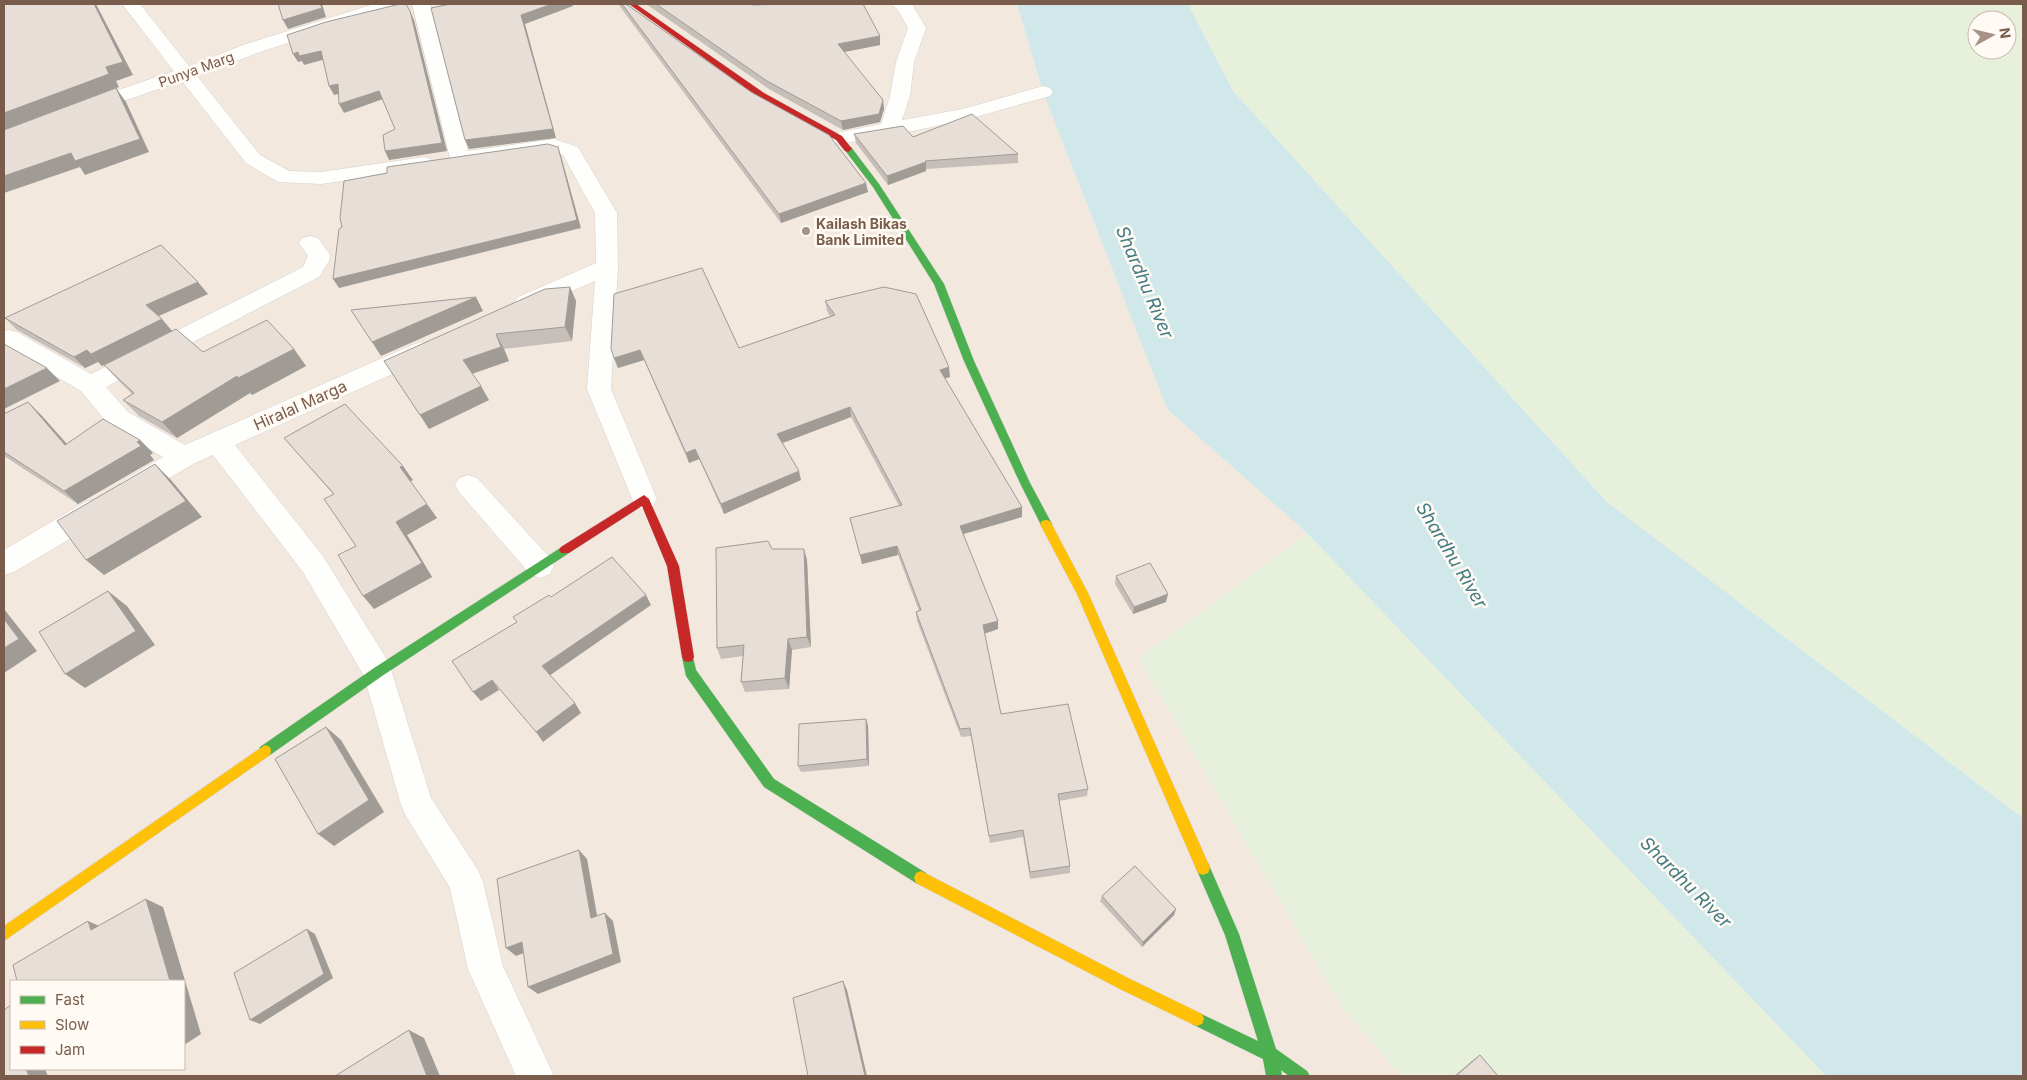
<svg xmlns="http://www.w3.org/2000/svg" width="2027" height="1080" font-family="Inter,sans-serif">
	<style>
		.residential { fill: #f2e8de; fill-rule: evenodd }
		.green { fill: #e7f0db; fill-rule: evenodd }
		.water { fill: #d0e8ea }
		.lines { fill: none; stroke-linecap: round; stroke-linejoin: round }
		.street-casing { stroke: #d7d1cb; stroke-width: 1 }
		.fast-casing { stroke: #d9d2cb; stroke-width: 1 }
		.slow-casing { stroke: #d9d2cb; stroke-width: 1 }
		.jam-casing { stroke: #d9d2cb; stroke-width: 1 }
		.street { fill: #fefefd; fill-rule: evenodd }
		.fast { fill: #4caf50; fill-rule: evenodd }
		.slow { fill: #ffc107; fill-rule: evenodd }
		.jam { fill: #c62828; fill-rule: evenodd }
		.wall { fill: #c6bfb9 }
		.shaded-wall { fill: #a19b96 }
		.building { fill: #e6ded7; stroke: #a19b96 }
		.poi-dot { fill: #a69286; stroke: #fffaf3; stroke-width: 2 }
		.labels { text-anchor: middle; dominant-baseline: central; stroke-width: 5; stroke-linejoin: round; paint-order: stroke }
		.far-street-label { font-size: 14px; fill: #7a5c4d; stroke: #fffaf3 }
		.far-poi-label { font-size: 14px; font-weight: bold; fill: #7a5c4d; stroke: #fffaf3; text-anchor: start }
		.street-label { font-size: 16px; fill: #7a5c4d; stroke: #fffaf3 }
		.water-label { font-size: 18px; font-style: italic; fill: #437c86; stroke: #fffaf3 }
	</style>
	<rect width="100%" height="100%" fill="#f9f5f0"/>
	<!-- residential -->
	<path class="residential" d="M4,4H1017L1043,92L1167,409L1307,533L1138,658L1341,1006L1401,1076H4ZM11,981H184V1069H11Z"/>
	<!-- green -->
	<path class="green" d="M1188,4H2023V818L1606,501L1233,91ZM1977,20H2007V50H1977Z
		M1307,533L1826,1076H1401L1341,1006L1138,658Z"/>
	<!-- water -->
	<path class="water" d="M1017,4H1188L1233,91L1606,501L2023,818V1076H1826L1307,533L1167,409L1043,92Z"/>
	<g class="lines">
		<!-- street casing -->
		<g class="street-casing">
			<path id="street" d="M122,4H140L189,66L246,44L374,4H400L397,8L260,52L197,76L260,155L289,171L321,172L424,157L431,159L434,163L431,167L424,169L321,184L278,182L246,163L182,81L94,111L87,113L80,111L77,107L80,103L174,71Z
				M412,4H430L468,151L554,139L578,147L617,213L618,267L611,389L657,499L653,506L644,510L635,506L587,389L595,281L526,311L518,309L514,303L518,297L596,263L595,213L563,155L552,151L460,164L453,162L450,158Z
				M891,4H912L926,28L914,62L910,96L902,120L963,109L1043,86L1050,88L1053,92L1050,96L965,120L889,136L839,144L832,142L829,138L832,134L881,124L890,96L896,62L908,28L898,10Z
				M310,236L318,238L330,255L329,261L319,277L106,387L128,412L185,445L412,345L421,342L430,345L433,351L430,357L235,445L323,556L389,663L431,798L478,870L483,882L503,966L554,1076H516L468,969L450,888L406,816L401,805L364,676L303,572L213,455L193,464L139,496L130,499L121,496L117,489L121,482L163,457L110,426L81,391L7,348H4V331L9,330L17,332L91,374L303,267L308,256L299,243L302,238Z
				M468,475L477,478L550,558L554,566L550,574L540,578L530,574L459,492L455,485L459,478Z
				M95,499L105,502L108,510L105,518L14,572L4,575V550L85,502Z"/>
		</g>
		<!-- fast casing -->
		<g class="fast-casing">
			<path id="fast" d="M848,146L851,147L879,184L944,284L974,361L1030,483L1052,524L1050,527H1042L1020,483L964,361L934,284L873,187L844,149Z
				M565,545L569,547L571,550L569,553L382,676L270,755L265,757L260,755L259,751L260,747L374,668Z
				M688,652L692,653L696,670L774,779L926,873L928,878L926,883L921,885L916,883L764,787L686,676L682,657L684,653Z
				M1203,861L1208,863L1239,934L1276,1049L1307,1071L1310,1076H1289L1281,1070L1282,1076H1266L1263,1059L1192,1024L1190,1019L1192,1014L1197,1012L1258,1041L1225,935L1196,868L1198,863Z"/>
		</g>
		<!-- slow casing -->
		<g class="slow-casing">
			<path id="slow" d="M1046,520L1050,521L1088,593L1208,863L1210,868L1208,873L1203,875L1198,873L1077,594L1040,524L1042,521Z
				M265,745L270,747L271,751L270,755L4,941V926Z
				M921,871L1130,979L1202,1014L1204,1019L1202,1024L1197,1026L1192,1024L1120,989L916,883L914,878L916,873Z"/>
		</g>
		<!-- jam casing -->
		<g class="jam-casing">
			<path id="jam" d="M629,4H636L764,93L842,136L852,149L848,152L845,151L836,140L758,97Z
				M644,495L649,499L679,566L694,657L692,661L688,662L684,661L682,657L667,566L642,506L569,553H561L559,550L561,547Z"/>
		</g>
		<!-- street -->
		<use href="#street" class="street"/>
		<!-- fast -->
		<use href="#fast" class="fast"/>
		<!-- slow -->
		<use href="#slow" class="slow"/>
		<!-- jam -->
		<use href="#jam" class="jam"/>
	</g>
	<!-- wall -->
	<path class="wall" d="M618,4H626L868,192L781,223Z
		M646,4H752V5L880,45L844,52L883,100L884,109L880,122L843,130L769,89Z
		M854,134L913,137L1018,154V163L926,169V171L888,185L856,143Z
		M702,268L739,348L830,316L827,311L825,301L950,377L945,378L1022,507V517L963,534L998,629L984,634L1001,714L1088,789L1087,796L1059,801L1070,866V873L1030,879L1023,837L990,843L971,736L961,737L917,621L916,612L919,611L898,555L862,564L850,518L899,506L851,417L782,443L801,480L724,514L699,459L689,463L644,360L618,368L614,358Z
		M570,287L576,301L572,341L504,349L509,361L472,374L489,400L429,429L384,361Z
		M208,294L159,316L172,331L203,352L294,349L306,366L252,395L250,393L177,438L139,416L123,400L132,394L120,382L104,365L102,366L98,362L85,368L17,330L5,318Z
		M28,402L42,416L67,444L140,440L153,453L150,455L154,460L78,504L4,456V414Z
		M284,438L413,480L410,481L437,518L407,535L432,577L374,609L356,546L333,494Z
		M772,549L807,560L811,647L792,650L789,689L745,692L741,682L743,656L721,659L717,648Z
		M1116,576L1166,602L1133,614L1115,584Z
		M868,725L869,766L801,772L798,766Z
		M1102,896L1174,915L1142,947L1100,901Z
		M1480,1055L1498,1076H1454L1474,1059Z"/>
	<!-- shaded-wall -->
	<path class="shaded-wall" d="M94,4H96L133,75L116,81L119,87L4,130V113Z
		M320,4H322L326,17L288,29L283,20Z
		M552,4H572L573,6L525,24L556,138L469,149L465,140L521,15Z
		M410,11L414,20L447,151L389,160L385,151L442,143Z
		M880,36V45L839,53L838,44Z
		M321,51L326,59L304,65L302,61L298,62L293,54L298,52Z
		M338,84L343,93L334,95L329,86Z
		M116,88L126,102L149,152L85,175L80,167L4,193V176Z
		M379,91L383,99L344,113L339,104Z
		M883,100L884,109L880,122L843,130L841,121Z
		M558,147L561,156L581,228L339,288L333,279Z
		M926,162V171L888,185L887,176Z
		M866,183L868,192L781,223L779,214Z
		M198,282L208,294L156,317L146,305Z
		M570,287L576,301L572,341L565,327Z
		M476,297L483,311L381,356L372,342Z
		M162,319L172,331L102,366L91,354Z
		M496,334L504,349L509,361L471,374L463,360Z
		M294,349L306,366L252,395L238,378Z
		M87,350L98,362L85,368L74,357Z
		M640,350L644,360L618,368L614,358Z
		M949,367L950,377L940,380V370Z
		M47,368L60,381L4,409V389Z
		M237,376L250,393L177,438L162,422Z
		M481,386L489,400L429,429L420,415Z
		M28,402L42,416L80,459L65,445Z
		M850,407L851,417L780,444L777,434Z
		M140,440L153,453L150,455L154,460L78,504L64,491Z
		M695,449L699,459L689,463L686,453Z
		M155,464L171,480L202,517L104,575L86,560Z
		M403,466L413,480L410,482L400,467Z
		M799,471L801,480L724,514L721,504Z
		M427,504L437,518L407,535L432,577L374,609L363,596L396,522Z
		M1022,507V517L960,535V526Z
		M897,546L898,555L862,564L860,555Z
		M804,549L807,560L811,647L807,637Z
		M108,591L127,606L155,645L85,688L65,674Z
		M1168,594L1166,602L1133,614L1134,607Z
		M646,595L651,605L549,676L542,666Z
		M4,609L37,651L4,673Z
		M998,621V629L983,634V625Z
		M788,639L792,650L789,689L785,678Z
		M492,680L499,690L481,701L473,692Z
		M575,703L581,713L543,742L536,732Z
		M866,719L868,725L869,766L867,759Z
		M326,727L341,740L384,812L334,846L318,834Z
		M579,850L587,859L599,926L591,918Z
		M146,899L163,907L201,1034L184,1045V981H170Z
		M1176,909L1174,915L1142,947L1143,942Z
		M605,913L613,921L621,962L538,994L528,987Z
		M88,921L106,929L91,930Z
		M307,929L315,934L333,978L260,1024L250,1020Z
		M522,942L532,950L516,956L506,948Z
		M843,981L847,990L867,1076H865Z
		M409,1030L424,1038L440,1076H427Z
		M26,1069H45L48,1076H29Z"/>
	<!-- building -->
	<path class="building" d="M4,4H94L123,62L106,67L109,74L4,113Z
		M278,4H320L322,8L283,20Z
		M400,4H406L410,11L442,143L385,151L383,135L395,129L379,91L339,104L338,84L329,86L321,51L299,56L298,52L293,54L287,35L326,22Z
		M451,4H552L521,15L553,129L465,140L431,8Z
		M622,4H626L751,92L829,135L866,183L779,214Z
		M656,4H751L752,5L790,4H863L880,36L838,44L883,100L879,114L841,121L767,81Z
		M116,88L140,139L75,161L71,153L4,176V130Z
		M972,114L1018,154L925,161L926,162L887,176L854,134L903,126L913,137Z
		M548,144L558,147L577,220L333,279L339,229L342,227L340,218L344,181L387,173V167Z
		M161,245L198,282L146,305L162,319L91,354L87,350L74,357L5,318Z
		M702,268L739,348L835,315L825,301L884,287L916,294L949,367L940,370L1022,507L960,526L998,621L983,625L1001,714L1068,704L1088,789L1058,794L1070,866L1030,872L1023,830L989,836L970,728L960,729L916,612L921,610L897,546L860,555L850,518L902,505L850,407L777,434L799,471L721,504L695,449L686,453L640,350L614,358L611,349L614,294Z
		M570,287L565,327L496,334L501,347L463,360L481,386L420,415L384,361L545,289Z
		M476,297L372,342L351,310Z
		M267,320L294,349L238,378L237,376L162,422L123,400L134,393L104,365L176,329L203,352Z
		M4,344L47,368L4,389Z
		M28,402L65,445L103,419L140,440L137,442L141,446L64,491L4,452V414Z
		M345,404L403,466L400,467L427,504L396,522L422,563L363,596L338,555L356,546L324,499L334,494L284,438Z
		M155,464L186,501L86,560L57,521Z
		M768,541L772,549H804L807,637L788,639L785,678L741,682L744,645L717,648L716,548Z
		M612,557L646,595L542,666L575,703L536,732L492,680L473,692L452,661L517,622L513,617L549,595L551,597Z
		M1150,563L1168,594L1134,607L1116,576Z
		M108,591L136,631L65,674L39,632Z
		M4,619L19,639L4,648Z
		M866,719L867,759L798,766L799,724Z
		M326,727L369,800L318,834L275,759Z
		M579,850L591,918L605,913L613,954L528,987L522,942L506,948L497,879Z
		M1135,866L1176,909L1143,942L1102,896Z
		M146,899L170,981H17L13,965L88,921L91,930Z
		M307,929L324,974L250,1020L234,973Z
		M843,981L865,1076H808L793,998Z
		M11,1005V1069H26L29,1076H4V1010Z
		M409,1030L427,1076H335Z
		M1480,1055L1498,1076H1456Z"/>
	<!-- markers -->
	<circle class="poi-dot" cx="806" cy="231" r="5"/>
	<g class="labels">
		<!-- far-street labels -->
		<g class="far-street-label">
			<text transform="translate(196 69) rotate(-20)">Punya Marg</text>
		</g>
		<!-- far-poi labels -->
		<g class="far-poi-label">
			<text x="816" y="223">Kailash Bikas<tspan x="816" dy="16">Bank Limited</tspan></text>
		</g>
		<!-- street labels -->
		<g class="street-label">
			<text transform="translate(300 405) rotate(-24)">Hiralal Marga</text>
		</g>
		<!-- water labels -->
		<g class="water-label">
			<text transform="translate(1145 282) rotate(67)">Shardhu River</text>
			<text transform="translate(1452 555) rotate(59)">Shardhu River</text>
			<text transform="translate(1686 882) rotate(45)">Shardhu River</text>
		</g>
	</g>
	<!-- border -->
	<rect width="2027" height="1080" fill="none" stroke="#7a5c4d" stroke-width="10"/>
	<!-- legend -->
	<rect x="10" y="980" width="175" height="90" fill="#fffaf3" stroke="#cabbb1"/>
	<rect x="20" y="996" width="25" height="8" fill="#4caf50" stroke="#cabbb1"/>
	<text x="55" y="1005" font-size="15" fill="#7a5c4d">Fast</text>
	<rect x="20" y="1021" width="25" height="8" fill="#ffc107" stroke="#cabbb1"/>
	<text x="55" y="1030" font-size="15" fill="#7a5c4d">Slow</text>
	<rect x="20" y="1046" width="25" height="8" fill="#c62828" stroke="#cabbb1"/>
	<text x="55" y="1055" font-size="15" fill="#7a5c4d">Jam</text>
	<!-- north arrow -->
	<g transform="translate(1992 35) rotate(82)"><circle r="24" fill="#fffaf3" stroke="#cabbb1"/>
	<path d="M0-4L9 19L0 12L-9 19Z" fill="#a69286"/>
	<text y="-8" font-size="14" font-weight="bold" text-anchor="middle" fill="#7a5c4d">N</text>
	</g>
</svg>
